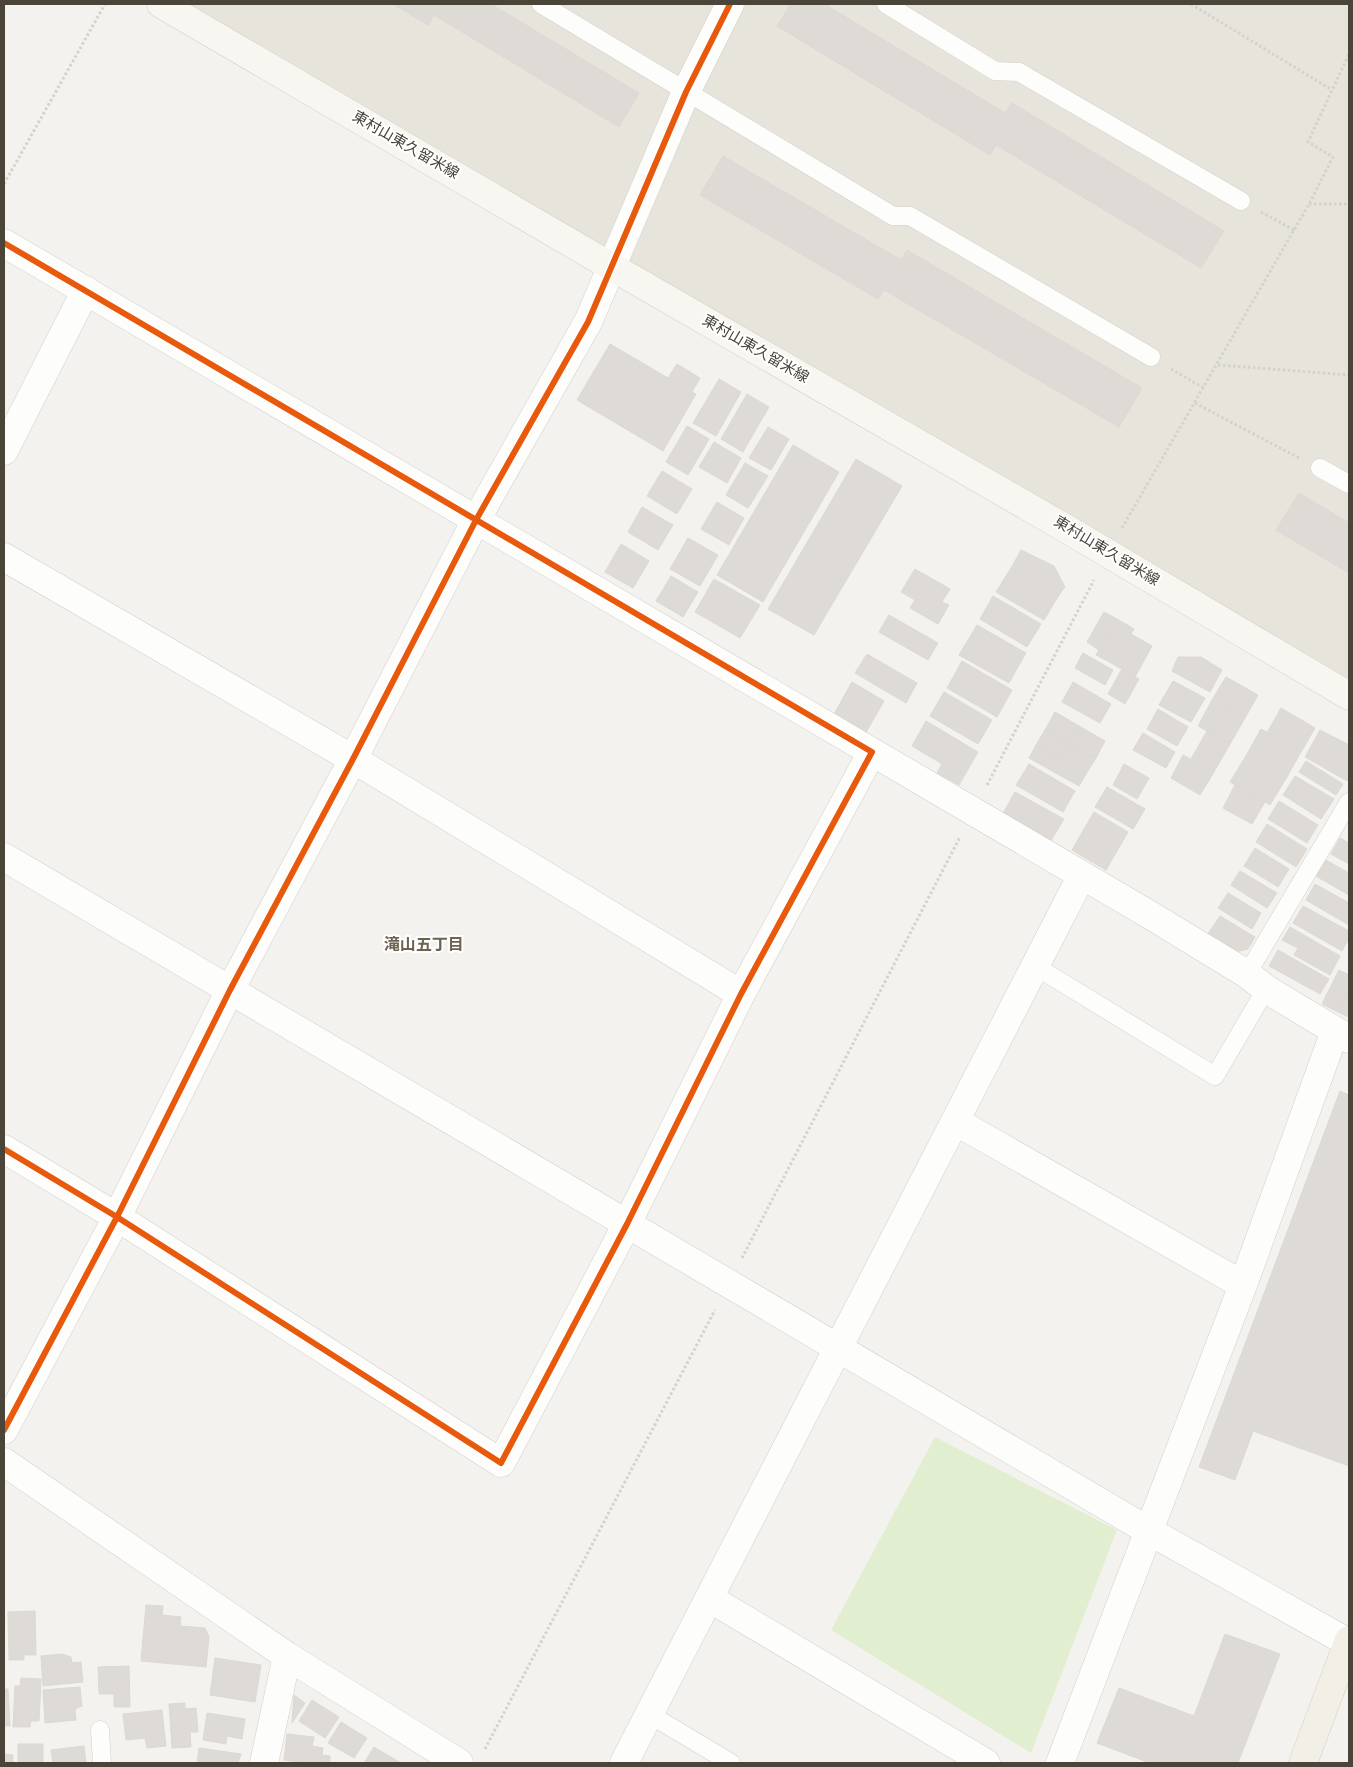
<svg xmlns="http://www.w3.org/2000/svg" width="1353" height="1767" font-family="Overpass,'Noto Sans JP',sans-serif">
	<style>
		.residential { fill: #e7e4dc }
		.green { fill: #e1eecf }
		.building { fill: #dedbd6; stroke: #dcd9d4 }
		.lines { fill: none; stroke-linecap: round; stroke-linejoin: round }
		.lane-casing { stroke: #d2d0cb; stroke-width: 19 }
		.street-casing { stroke: #d2d0cb; stroke-width: 29 }
		.secondary-casing { stroke: #d3cfc5; stroke-width: 29 }
		.primary-casing { stroke: #d6cebb; stroke-width: 29 }
		.path { stroke: #d3d2cc; stroke-width: 3; stroke-dasharray: 2.5 2.5; stroke-linecap: butt }
		.lane { stroke: #fdfdfc; stroke-width: 18 }
		.street { stroke: #fdfdfc; stroke-width: 28 }
		.secondary { stroke: #f7f6f1; stroke-width: 28 }
		.primary { stroke: #f2efe6; stroke-width: 28 }
		.cycleway-casing { stroke: #fff; stroke-width: 9 }
		.cycleway { stroke: #e8590c; stroke-width: 6 }
		.labels { text-anchor: middle; dominant-baseline: central; stroke-width: 4; stroke-linejoin: round; paint-order: stroke }
		.street-label { font-size: 15px; fill: #4b4439; stroke: #fff }
		.neighbourhood-label { font-size: 16px; font-weight: bold; fill: #6e6250; stroke: #fff }
	</style>
	<rect width="100%" height="100%" fill="#f4f2ee"/>
	<!-- residential -->
	<path class="residential" d="M161,4H1349V696Z"/>
	<!-- green -->
	<path class="green" d="M935,1437L1117,1530L1031,1753L831,1630Z"/>
	<!-- building -->
	<path class="building" d="M393,4H491L639,93L619,127L434,15L428,25Z
		M791,4H824L1005,113L1012,103L1224,231L1201,268L996,145L990,155L777,26Z
		M723,156L901,260L907,250L1142,388L1119,427L884,290L878,299L700,195Z
		M610,344L668,378L677,364L700,378L692,392L696,394L663,451L577,400Z
		M719,379L741,392L716,436L693,423Z
		M747,394L769,407L743,452L721,439Z
		M687,426L709,439L688,475L666,462Z
		M768,427L789,439L771,470L749,458Z
		M714,442L741,458L727,483L699,467Z
		M793,445L839,472L763,602L717,575Z
		M856,459L902,486L814,635L768,609Z
		M745,463L768,476L748,508L726,495Z
		M662,471L692,489L677,514L647,496Z
		M1299,493L1349,523V573L1276,530Z
		M717,502L744,518L729,545L701,529Z
		M642,507L673,525L658,550L628,532Z
		M688,538L718,555L700,586L670,569Z
		M621,544L649,561L633,588L605,572Z
		M1021,550L1054,566L1065,587L1059,595L1011,568Z
		M1011,568L1059,595L1044,620L996,592Z
		M915,569L950,589L942,602L949,605L938,624L910,608L915,600L901,592Z
		M671,576L698,592L683,617L656,601Z
		M714,579L760,605L740,638L695,612Z
		M993,596L1041,624L1027,647L980,619Z
		M1104,612L1117,619L1099,650L1087,642Z
		M889,615L938,643L928,660L879,632Z
		M1117,619L1134,629L1113,664L1096,655Z
		M977,625L1026,653L1009,683L959,655Z
		M1131,634L1152,646L1135,677L1113,664Z
		M1083,653L1113,670L1105,685L1075,668Z
		M867,654L917,683L906,703L855,673Z
		M1178,657H1201L1222,670L1210,692L1172,671Z
		M962,661L1012,690L997,717L947,688Z
		M1122,669L1139,679L1125,704L1108,694Z
		M1226,677L1258,695L1245,718L1212,700Z
		M1173,681L1205,698L1191,722L1159,705Z
		M852,682L884,701L865,734L833,716Z
		M1073,682L1111,704L1100,723L1062,702Z
		M944,692L992,720L978,744L930,716Z
		M1212,700L1245,718L1230,744L1198,726Z
		M1281,708L1315,728L1301,752L1267,733Z
		M1158,709L1188,727L1177,746L1147,729Z
		M1055,712L1079,726L1068,743L1045,730Z
		M926,721L978,752L959,785L937,773L942,764L912,746Z
		M1079,726L1105,741L1096,758L1068,743Z
		M1261,729L1301,752L1287,777L1247,754Z
		M1045,730L1068,743L1060,759L1036,745Z
		M1320,730L1349,745V778L1347,781L1305,757Z
		M1207,731L1230,744L1214,772L1191,759Z
		M1143,733L1175,752L1166,768L1133,750Z
		M1068,743L1096,758L1086,774L1060,759Z
		M1036,745L1060,759L1052,771L1029,758Z
		M1247,754L1287,777L1270,805L1230,782Z
		M1183,755L1214,772L1200,795L1171,778Z
		M1060,759L1086,774L1079,786L1052,771Z
		M1306,761L1343,784L1336,795L1299,772Z
		M1029,764L1075,791L1063,812L1016,785Z
		M1124,764L1149,778L1137,799L1113,785Z
		M1295,776L1334,799L1321,819L1283,795Z
		M1235,785L1265,802L1252,824L1223,808Z
		M1107,787L1145,809L1133,829L1095,807Z
		M1015,792L1064,819L1049,844L1001,817Z
		M1279,801L1318,825L1307,843L1268,819Z
		M1094,812L1128,832L1106,870L1072,850Z
		M1267,824L1307,849L1296,867L1256,842Z
		M1340,838L1349,843V864L1331,854Z
		M1255,848L1289,869L1278,887L1244,866Z
		M1324,859L1349,873V895L1314,875Z
		M1240,871L1277,893L1267,908L1231,885Z
		M1315,884L1349,903V925L1306,900Z
		M1228,893L1261,913L1252,929L1218,908Z
		M1303,906L1349,931V938L1342,951L1293,923Z
		M1220,916L1255,937L1248,949L1236,952L1208,934Z
		M1290,927L1340,956L1330,975L1294,955L1298,948L1282,940Z
		M1278,950L1329,979L1320,994L1269,966Z
		M1339,970L1349,975V989L1338,1012L1322,1004Z
		M1349,989V1017L1338,1012Z
		M1340,1091L1349,1095V1466L1253,1431L1235,1480L1199,1467Z
		M146,1605L163,1606L162,1615L181,1617L180,1626L205,1628L209,1637L206,1667L141,1661Z
		M35,1611L36,1655H24V1660H9L8,1612Z
		M1225,1634L1280,1654L1238,1763H1150L1097,1743L1119,1688L1194,1716Z
		M62,1654L71,1657L72,1663L81,1662L83,1682L43,1686L41,1656Z
		M215,1658L261,1665L255,1702L210,1695Z
		M129,1666L130,1707H114V1694H99L98,1667Z
		M21,1678L41,1679L39,1721H31L30,1727H13L15,1686H20Z
		M80,1687L82,1706L75,1709L76,1720L45,1723L43,1690Z
		M4,1689H8L10,1726H4Z
		M294,1695L305,1703L292,1723Z
		M312,1700L339,1717L325,1738L299,1721Z
		M185,1703V1709L196,1708L198,1732H190L191,1747L172,1748L169,1704Z
		M162,1710L166,1746L147,1748L145,1738L126,1740L123,1714Z
		M207,1713L245,1719L242,1739L227,1736L226,1744L203,1740Z
		M341,1722L367,1738L354,1758L328,1743Z
		M287,1734L314,1737L312,1746L323,1748L322,1755L330,1756V1763H304L284,1760Z
		M18,1744H43V1763H18Z
		M84,1746L86,1763H53L51,1750Z
		M374,1747L401,1763H364Z
		M199,1748L241,1754L238,1763H197Z
		M4,1754L13,1755V1763H4Z"/>
	<g class="lines">
		<!-- lane casing -->
		<g class="lane-casing">
			<path id="lane" d="M541,4L893,216H910L1151,357
				M886,4L995,71L1019,72L1241,201
				M1320,468L1349,484
				M1035,966L1215,1076L1266,989
				M1247,974L1349,802
				M649,1714L731,1763
				M100,1730L102,1763"/>
		</g>
		<!-- street casing -->
		<g class="street-casing">
			<path id="street" d="M4,243L872,752L741,994L627,1224L501,1463L117,1217L4,1149
				M4,451L86,290
				M4,557L353,759L741,994
				M872,752L1150,915L1247,974L1266,989L1349,1039
				M4,857L1149,1531L1349,1643
				M955,1121L1243,1285
				M4,1430L117,1217L230,990L353,759L476,520L588,322L686,92L730,4
				M4,1462L287,1656L459,1763
				M709,1598L986,1763
				M264,1763L287,1656
				M624,1763L1082,875
				M1060,1763L1243,1285L1335,1031"/>
		</g>
		<!-- secondary casing -->
		<g class="secondary-casing">
			<path id="secondary" d="M161,4L612,267L1065,528L1349,696"/>
		</g>
		<!-- primary casing -->
		<g class="primary-casing">
			<path id="primary" d="M1303,1763L1349,1640"/>
		</g>
		<!-- path -->
		<path class="path" d="M1191,4L1332,90
			M4,184L105,4
			M1309,204H1349
			M1261,212L1294,230
			M1218,365L1349,375
			M1171,369L1204,388
			M1195,403L1299,458
			M1122,528L1309,204L1333,157L1308,142L1349,54
			M987,785L1094,580
			M742,1258L960,837
			M485,1749L715,1310"/>
		<!-- lane -->
		<use href="#lane" class="lane"/>
		<!-- street -->
		<use href="#street" class="street"/>
		<!-- secondary -->
		<use href="#secondary" class="secondary"/>
		<!-- primary -->
		<use href="#primary" class="primary"/>
		<!-- cycleway casing -->
		<g class="cycleway-casing">
			<path id="cycleway" d="M4,243L872,752L741,994L627,1224L501,1463L117,1217L4,1149
				M4,1430L117,1217L230,990L353,759L476,520L588,322L686,92L730,4"/>
		</g>
		<!-- cycleway -->
		<use href="#cycleway" class="cycleway"/>
	</g>
	<g class="labels">
		<!-- street labels -->
		<g class="street-label">
			<text transform="translate(405 146) rotate(30)">東村山東久留米線</text>
			<text transform="translate(755 350) rotate(30)">東村山東久留米線</text>
			<text transform="translate(1106 552) rotate(31)">東村山東久留米線</text>
		</g>
		<!-- neighbourhood labels -->
		<g class="neighbourhood-label">
			<text x="424" y="946">滝山五丁目</text>
		</g>
	</g>
	<!-- border -->
	<rect width="1353" height="1767" fill="none" stroke="#4b4439" stroke-width="10"/>
</svg>
